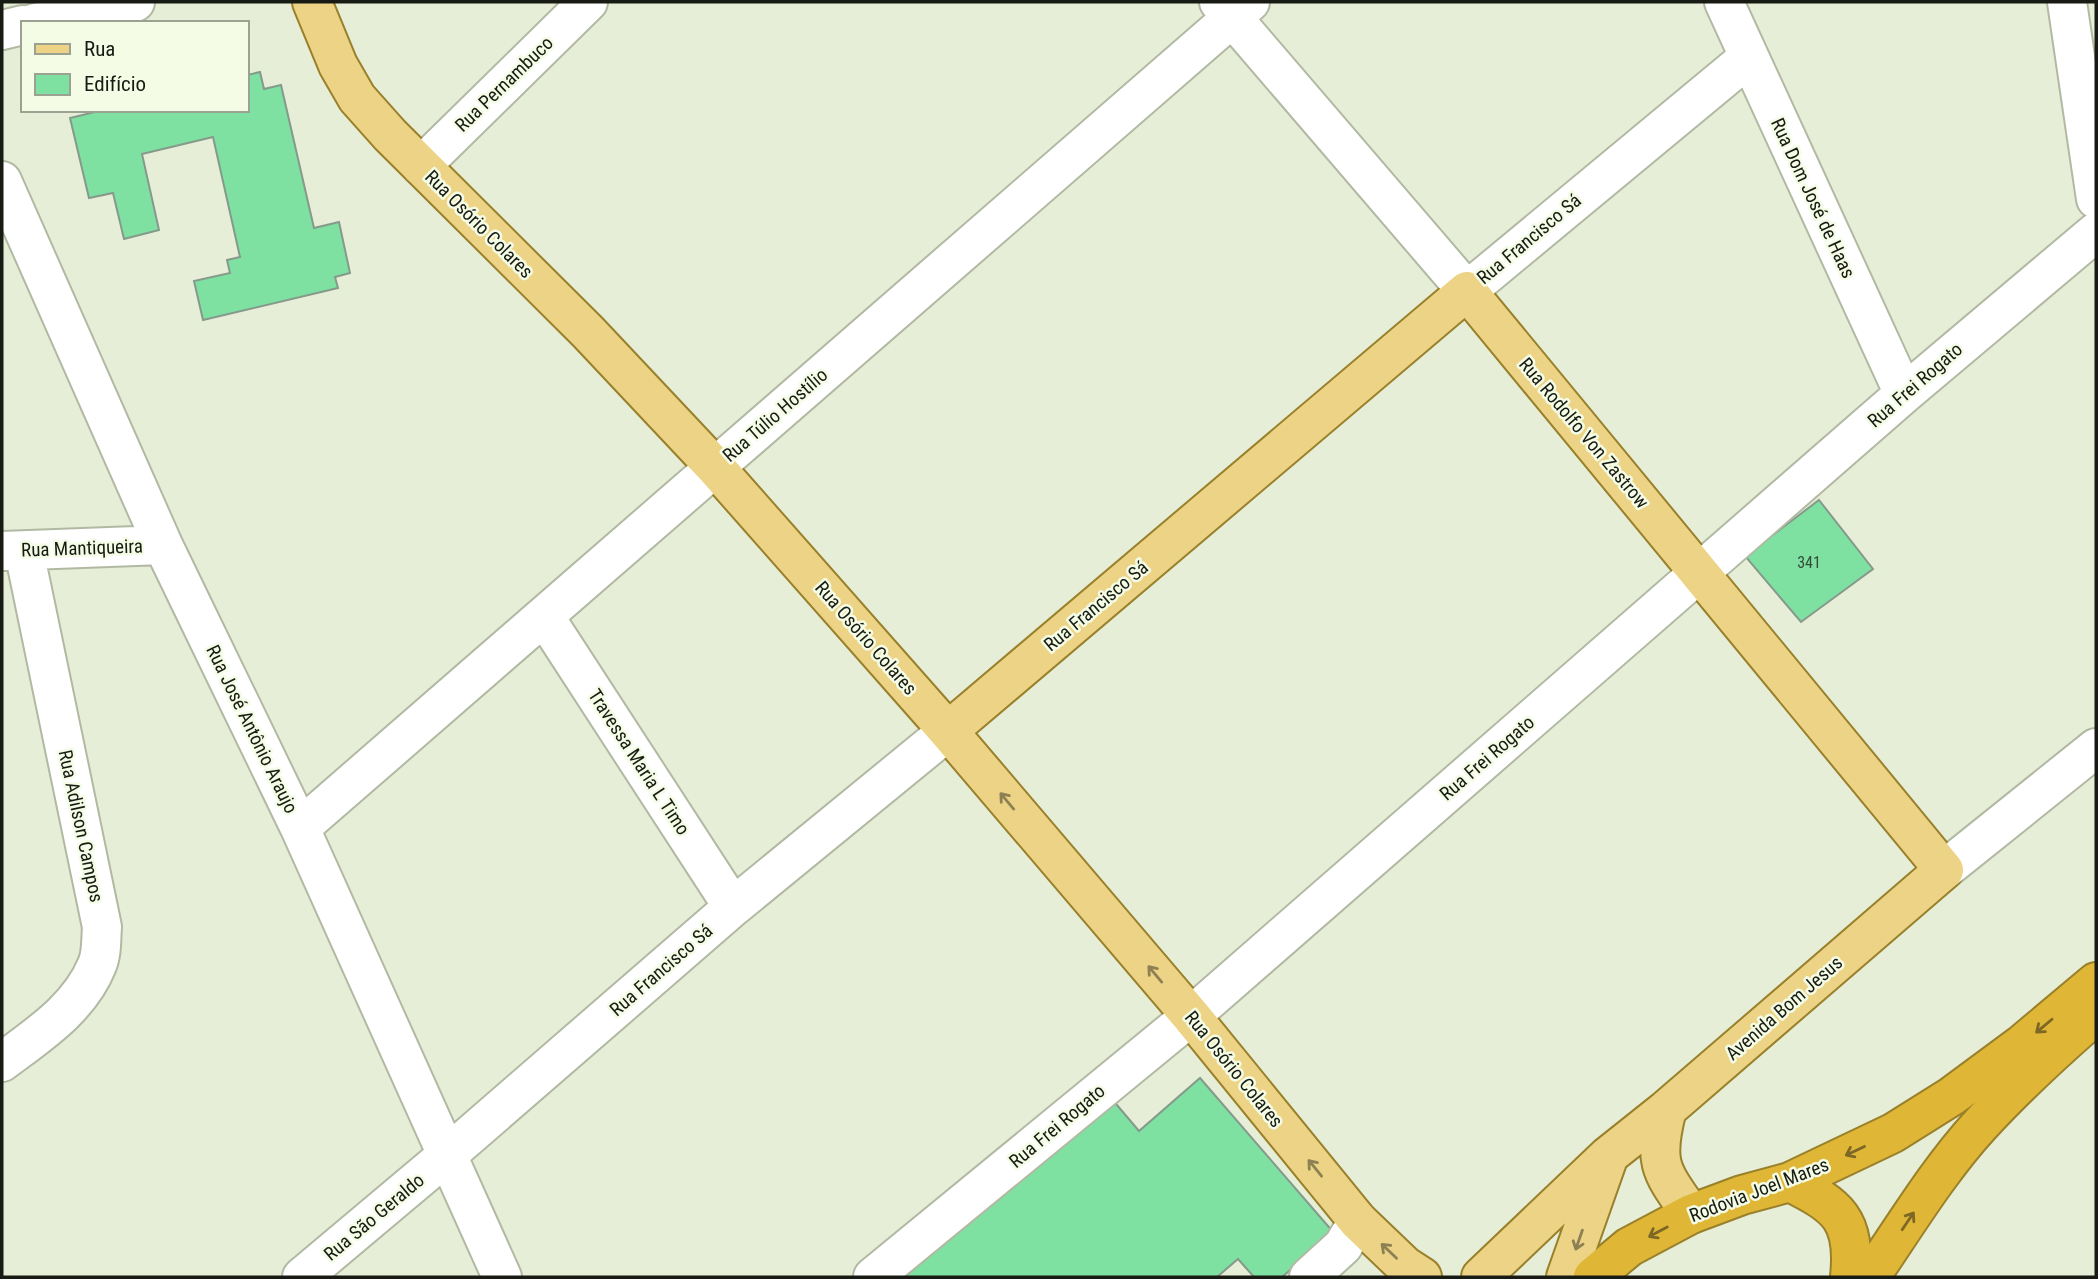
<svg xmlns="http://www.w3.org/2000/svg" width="2098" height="1279" font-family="'Roboto Condensed',sans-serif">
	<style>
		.building { fill: #7ee1a2; stroke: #859a8b; stroke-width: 2 }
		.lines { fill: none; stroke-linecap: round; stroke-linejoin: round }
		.minor-casing { stroke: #b2b9a3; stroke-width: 42 }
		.major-casing { stroke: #99802a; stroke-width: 42 }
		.highway-casing { stroke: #99802a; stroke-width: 42 }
		.minor { stroke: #fff; stroke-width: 38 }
		.major { stroke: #ecd386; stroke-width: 38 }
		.highway { stroke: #dfb636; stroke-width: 38 }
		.oneway { stroke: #8d8052 }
		.oneway2 { stroke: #7c6824 }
		.labels { text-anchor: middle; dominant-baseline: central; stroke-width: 5; stroke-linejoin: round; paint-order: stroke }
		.number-label { font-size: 16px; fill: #324c37 }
		.street-label { font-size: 19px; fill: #181b13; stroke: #f4fce5 }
	</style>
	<rect width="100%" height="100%" fill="#e7eed8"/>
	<!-- building -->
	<path class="building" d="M260,72L264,89L281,85L314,228L339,222L350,273L335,277L338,288L203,320L194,281L230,273L227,260L240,257L213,137L142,154L159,230L124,239L113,193L89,198L70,118L95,112V110H247V75Z
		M1819,500L1873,569L1801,622L1745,556Z
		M1200,1078L1334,1233L1282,1277H1254L1238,1259L1217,1277H904L1111,1098L1139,1131Z"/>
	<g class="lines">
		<!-- minor casing -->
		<g class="minor-casing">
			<path id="minor" d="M1219,2L1467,291L1748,58
				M1724,2L1904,394
				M2067,2L2096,199
				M35,23L135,2
				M2,30L23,25
				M421,166L588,2
				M2,181L163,545L300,828L502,1277
				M2,551L163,545
				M544,616L733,907
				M300,828L1250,2
				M1944,870L2096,748
				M2,1062C38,1035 79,1009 97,965C102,954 101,938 102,927L24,551
				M302,1277L446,1156L733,907L948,731
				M873,1277L1191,1016L1904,394L2096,232
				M1309,1277L1343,1246L1358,1221"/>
		</g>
		<!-- major casing -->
		<g class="major-casing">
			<path id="major" d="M312,2L338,65L357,98L390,135L588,332L715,467L948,731L1191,1016L1358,1221L1405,1266L1422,1277
				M948,731L1467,291L1944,870L1667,1109L1608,1156L1481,1277
				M1667,1109C1653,1163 1660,1170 1691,1214
				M1566,1277L1607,1161"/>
		</g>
		<!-- highway casing -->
		<g class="highway-casing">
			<path id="highway" d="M1790,1182C1838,1206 1856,1219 1850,1277
				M1593,1277L1629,1247L1691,1214L1742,1195L1790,1182L1893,1133L1952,1096L2021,1045L2096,982
				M1870,1277C1905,1226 1938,1171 1980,1125C2015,1087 2054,1051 2093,1017"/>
		</g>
		<!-- minor -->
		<use href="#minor" class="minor"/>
		<!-- major -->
		<use href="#major" class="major"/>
		<!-- highway -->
		<use href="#highway" class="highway"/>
	</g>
	<!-- one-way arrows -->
	<defs><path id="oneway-shaft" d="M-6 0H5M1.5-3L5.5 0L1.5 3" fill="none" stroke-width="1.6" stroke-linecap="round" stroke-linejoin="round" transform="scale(1.75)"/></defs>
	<g class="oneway">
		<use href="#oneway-shaft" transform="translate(1007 801) rotate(-130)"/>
		<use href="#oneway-shaft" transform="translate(1155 974) rotate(-130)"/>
		<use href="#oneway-shaft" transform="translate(1315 1168) rotate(-129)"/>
		<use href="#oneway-shaft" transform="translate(1579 1240) rotate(109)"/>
		<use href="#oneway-shaft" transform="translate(1389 1251) rotate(-136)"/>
	</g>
	<g class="oneway2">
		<use href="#oneway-shaft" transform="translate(2044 1026) rotate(140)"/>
		<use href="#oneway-shaft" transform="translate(1855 1151) rotate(155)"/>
		<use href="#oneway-shaft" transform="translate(1908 1221) rotate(-56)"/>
		<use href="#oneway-shaft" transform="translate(1658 1232) rotate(152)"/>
	</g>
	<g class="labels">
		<!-- number labels -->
		<g class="number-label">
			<text x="1809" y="562">341</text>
		</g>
		<!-- street labels -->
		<g class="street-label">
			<text transform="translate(504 84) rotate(-44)">Rua Pernambuco</text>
			<text transform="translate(1813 198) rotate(65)">Rua Dom José de Haas</text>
			<text transform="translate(479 224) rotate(45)">Rua Osório Colares</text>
			<text transform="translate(1529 239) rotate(-40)">Rua Francisco Sá</text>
			<text transform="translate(1915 385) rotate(-41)">Rua Frei Rogato</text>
			<text transform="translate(775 415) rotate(-41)">Rua Túlio Hostílio</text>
			<text transform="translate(1584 433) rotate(50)">Rua Rodolfo Von Zastrow</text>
			<text transform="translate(82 548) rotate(-2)">Rua Mantiqueira</text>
			<text transform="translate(1096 606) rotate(-40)">Rua Francisco Sá</text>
			<text transform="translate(866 638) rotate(49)">Rua Osório Colares</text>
			<text transform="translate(252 729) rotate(64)">Rua José Antônio Araujo</text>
			<text transform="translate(1487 758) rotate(-41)">Rua Frei Rogato</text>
			<text transform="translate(639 762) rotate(57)">Travessa Maria L Timo</text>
			<text transform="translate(81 826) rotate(78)">Rua Adilson Campos</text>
			<text transform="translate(661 970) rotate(-41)">Rua Francisco Sá</text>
			<text transform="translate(1784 1008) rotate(-41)">Avenida Bom Jesus</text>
			<text transform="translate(1234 1069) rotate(51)">Rua Osório Colares</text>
			<text transform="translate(1057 1126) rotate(-40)">Rua Frei Rogato</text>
			<text transform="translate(1759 1190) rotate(-21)">Rodovia Joel Mares</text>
			<text transform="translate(374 1217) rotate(-40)">Rua São Geraldo</text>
		</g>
	</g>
	<!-- border -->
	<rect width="2098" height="1279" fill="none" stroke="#181b13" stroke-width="7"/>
	<!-- legend -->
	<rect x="21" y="21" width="228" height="91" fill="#f4fce5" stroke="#9ca291" stroke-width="2"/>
	<rect x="35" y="44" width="35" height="10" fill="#ecd386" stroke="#9ca291" stroke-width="2"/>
	<text x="84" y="56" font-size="21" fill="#181b13">Rua</text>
	<rect x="35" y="74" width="35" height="21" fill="#7ee1a2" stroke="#9ca291" stroke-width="2"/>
	<text x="84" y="91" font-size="21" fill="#181b13">Edifício</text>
</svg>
